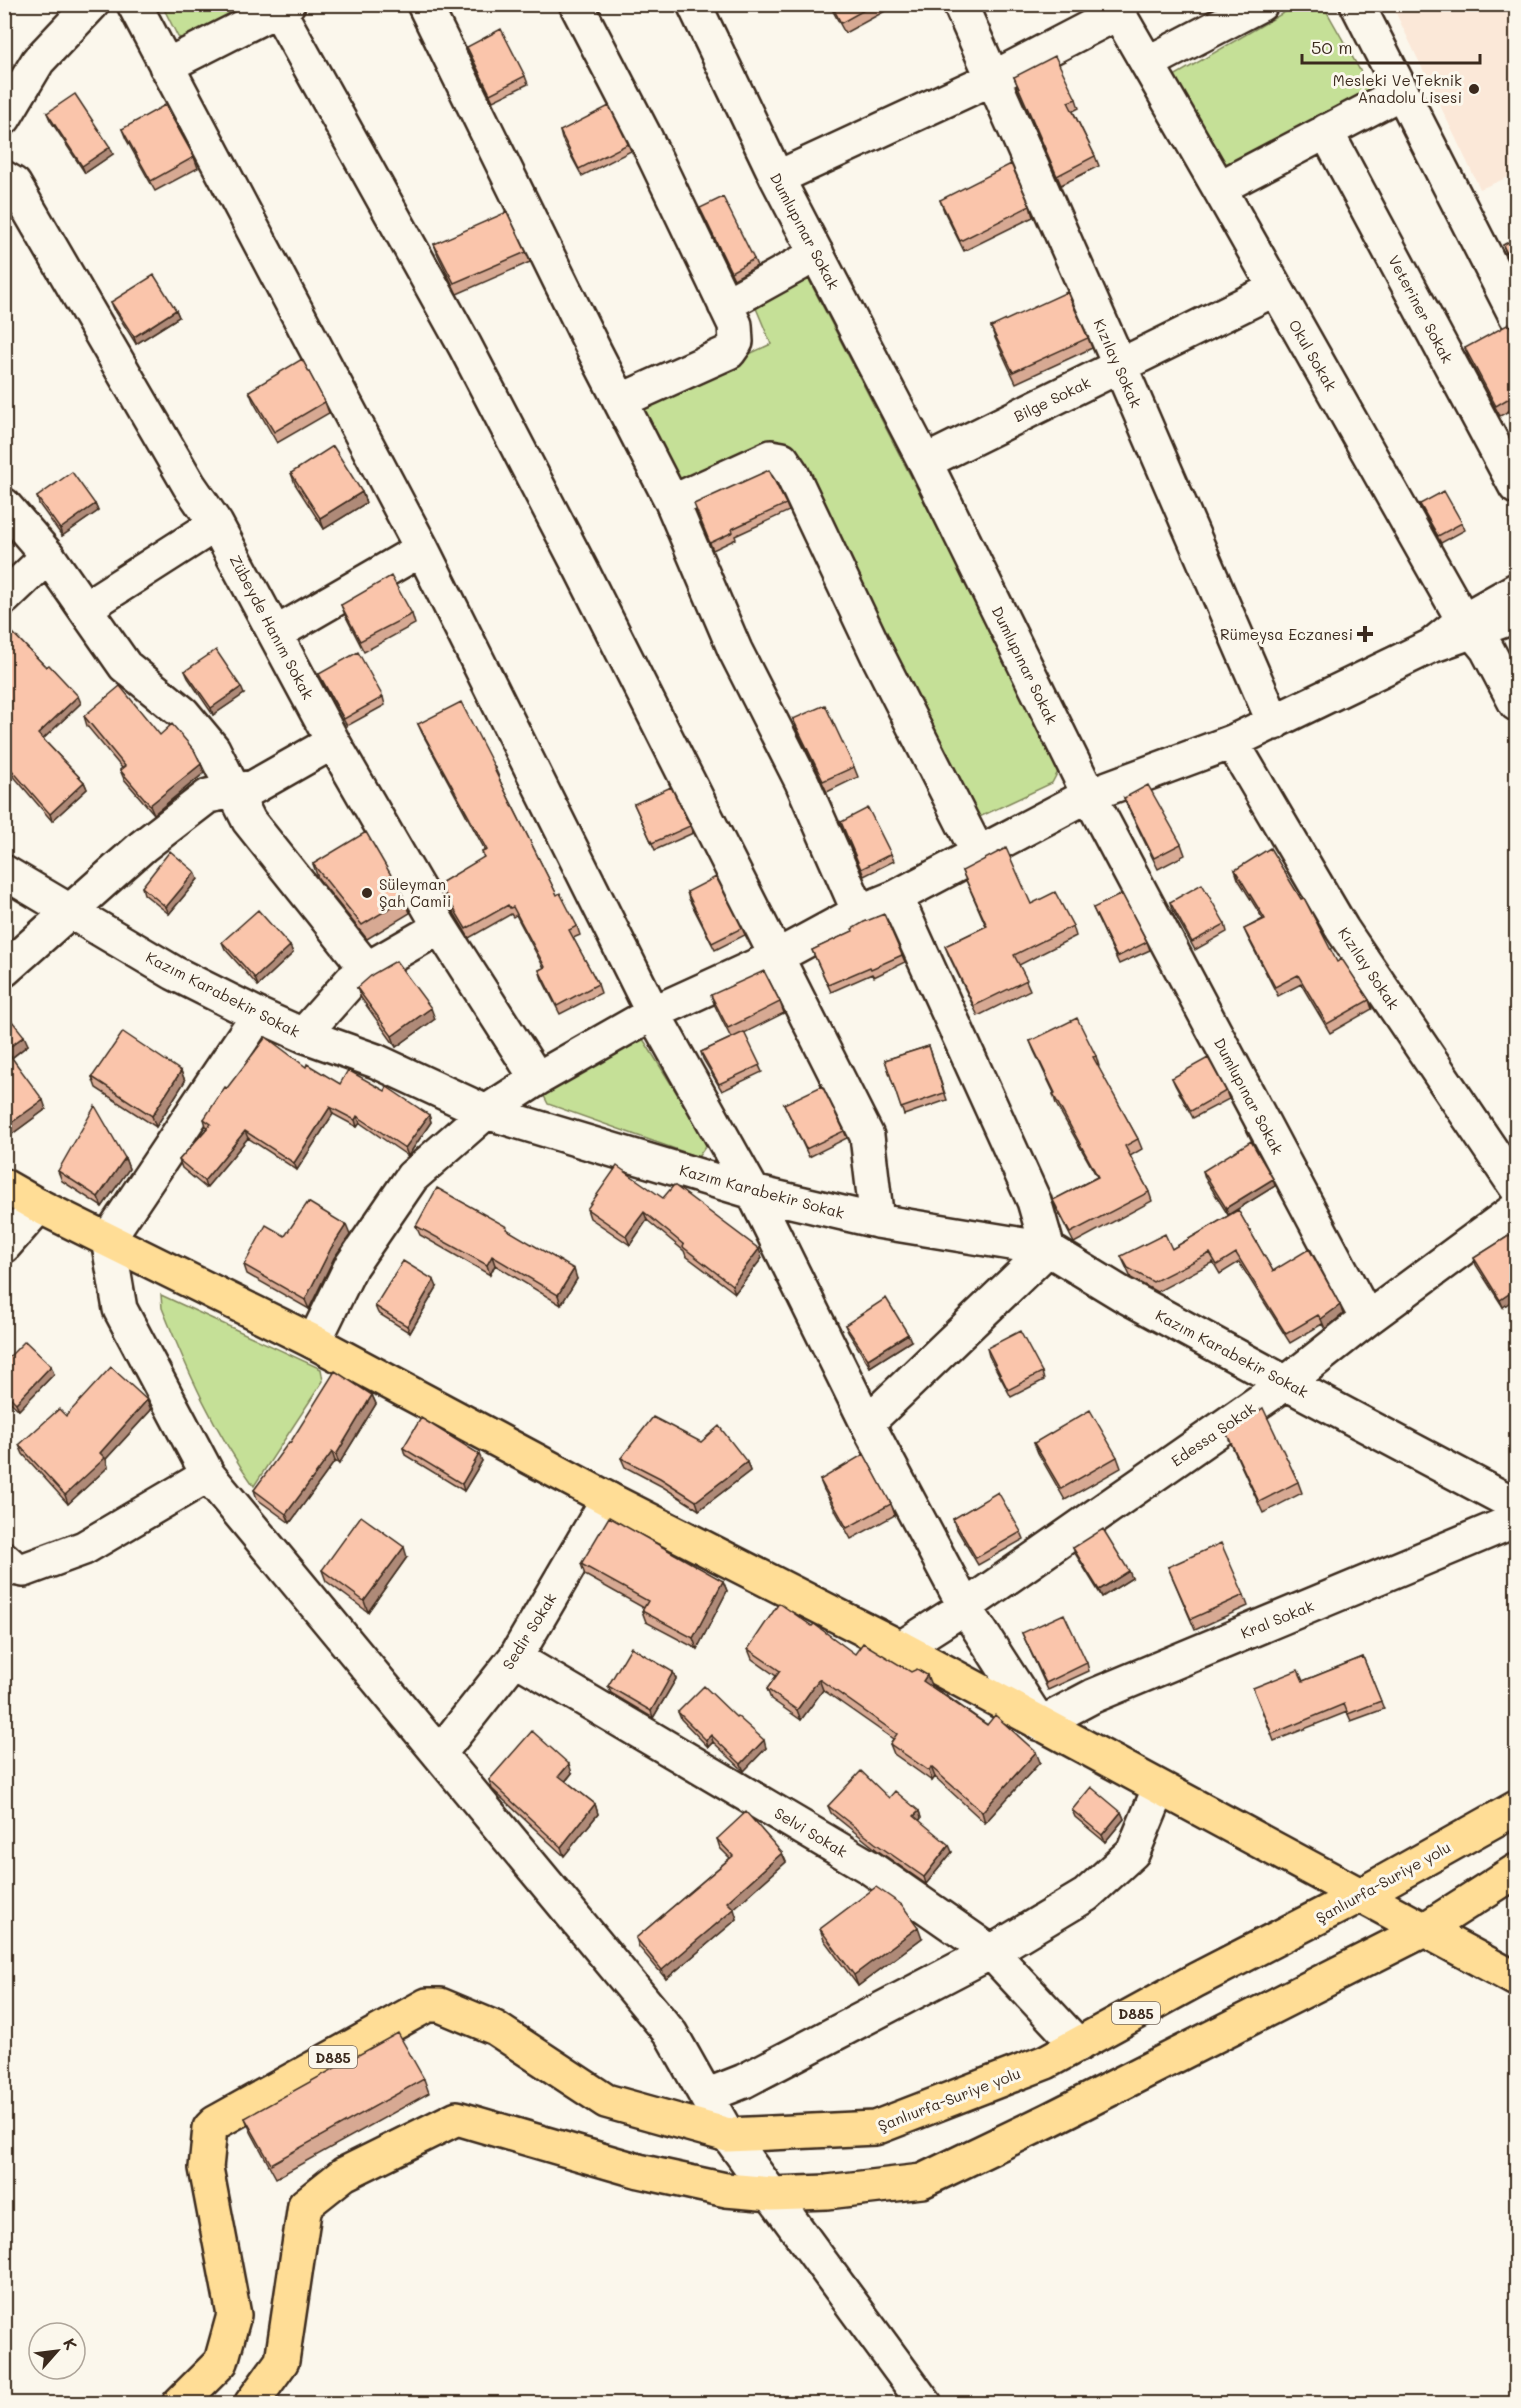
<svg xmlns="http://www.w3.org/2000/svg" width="1521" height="2408" font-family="Mali,sans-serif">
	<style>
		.built { fill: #fbe8d8 }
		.green { fill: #c5e097; stroke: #80855a; stroke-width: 1.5 }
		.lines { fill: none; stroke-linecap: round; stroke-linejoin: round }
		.minor-casing { stroke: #3b2a1e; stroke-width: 38 }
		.major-casing { stroke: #3b2a1e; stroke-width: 38 }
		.minor { stroke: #fbf7ec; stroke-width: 33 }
		.major { stroke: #ffdd96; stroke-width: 33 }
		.wall { fill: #d7a993; stroke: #3b2a1e; stroke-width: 1.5 }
		.shaded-wall { fill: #af8a78; stroke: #3b2a1e; stroke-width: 1.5 }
		.building { fill: #fac5ab; stroke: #3b2a1e; stroke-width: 1.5 }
		.poi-dot { fill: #3b2a1e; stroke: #fbf7ec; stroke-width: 2 }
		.labels { text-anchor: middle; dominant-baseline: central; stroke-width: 6; stroke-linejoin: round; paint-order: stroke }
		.shield { fill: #fbf7ec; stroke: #75685c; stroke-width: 1.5 }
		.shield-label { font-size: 14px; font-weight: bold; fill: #3b2a1e }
		.poi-label { font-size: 15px; fill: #3b2a1e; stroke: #fbf7ec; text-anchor: end }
		.street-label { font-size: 15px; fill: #3b2a1e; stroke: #fbf7ec }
	</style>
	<rect width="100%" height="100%" fill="#fbf7ec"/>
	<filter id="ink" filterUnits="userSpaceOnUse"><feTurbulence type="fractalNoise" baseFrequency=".0167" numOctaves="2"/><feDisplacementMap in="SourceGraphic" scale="12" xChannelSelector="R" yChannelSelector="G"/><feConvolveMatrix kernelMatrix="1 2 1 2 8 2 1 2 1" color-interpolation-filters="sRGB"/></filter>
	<g filter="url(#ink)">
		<!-- built -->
		<path class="built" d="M1392,5H1516V174L1480,189Z"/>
		<!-- green -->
		<path class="green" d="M261,4L188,41L178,37L162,5Z
			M1297,5H1323L1371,90L1227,173L1174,76Z
			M807,276L1061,766L1052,783L973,820L791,449L680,484L639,405L771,344L753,301Z
			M643,1039L708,1143L698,1157L548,1104L543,1094Z
			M161,1295L321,1369L323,1381L254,1486C213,1429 188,1372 162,1308Z"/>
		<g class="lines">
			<!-- minor casing -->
			<g class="minor-casing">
				<path id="minor" d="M134,4L422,549L653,1013L753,1192L867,1423L965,1607L1040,1724L1093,1696L1516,1520
					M275,4L465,346L582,571L867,1136L877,1221
					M424,4L595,352L672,502L735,650L802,782L859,912
					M576,4L644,135L735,325L736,342L729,352L620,401
					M694,4L777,178L925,462L1089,795L1367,1319
					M960,4L1120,366L1274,723
					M1113,4L1219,188L1463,620L1487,649L1516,704
					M1357,4L1516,316
					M1148,63L1261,4
					M166,66L288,4
					M4,118L38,61L92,4
					M1326,131L1516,487
					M4,178L14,184L189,485L216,524L333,742L440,927L537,1079
					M777,178L991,79L1118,13
					M1219,188L1402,92
					M725,305L817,254
					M925,462L1275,289
					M672,502L771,457L782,459L792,474L878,656L978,853
					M4,505L48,556L125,666L183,713L213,749L249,821L367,969
					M1516,590L1463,620L1431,646L1516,616
					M4,598L48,556
					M85,608L216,524
					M275,634L422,549
					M1232,742L1342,929L1516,1187
					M4,872L174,973L258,1015L303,1035L376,1061L486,1112L753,1192L877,1221L1048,1249L1122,1294L1286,1383L1516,1505
					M4,970L143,846L208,796L254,787L333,742
					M258,1015L108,1239L120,1309L208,1475L671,2034L728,2135L925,2404
					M303,1035L351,981L367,969L440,927
					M4,1246L39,1206
					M314,1342L351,1266L412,1177L486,1112L537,1079L653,1013L778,956L859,912L896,897L1089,795L1232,742L1431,646
					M867,1423L1048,1249L1034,1201L896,897
					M4,1559L14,1568L24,1570L84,1548L208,1475
					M901,1648L965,1607L1286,1383L1367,1319L1516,1209
					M515,1658L869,1867L991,1952L1078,2045
					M439,1754L515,1658L608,1499
					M706,2096L744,2081L991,1952L1086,1895L1133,1852L1159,1789"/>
			</g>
			<!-- major casing -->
			<g class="major-casing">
				<path id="major" d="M4,1186L39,1206L314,1342L608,1499L901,1648L1516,1979
					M179,2404L221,2362L234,2315L206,2168L210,2128L215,2123L427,2005H440L495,2028L606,2101L728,2135L875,2128L1046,2062L1196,1980L1359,1896L1516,1808
					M251,2404L282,2361L305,2205L344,2174L457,2118L639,2171L726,2190L772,2194L827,2192L922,2181L1049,2120L1424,1930L1516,1871"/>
			</g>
			<!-- minor -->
			<use href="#minor" class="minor"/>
			<!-- major -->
			<use href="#major" class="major"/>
		</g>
		<!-- wall -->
		<path class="wall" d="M829,4H898L845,33Z
			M467,47L525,76L528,84L493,101Z
			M1014,77L1076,99L1079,108L1073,111L1095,156L1099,166L1061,185Z
			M47,113L113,154L85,173L50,120Z
			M122,129L194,157L198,168L155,191L126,139Z
			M560,131L628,144L631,151L582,176L562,139Z
			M940,200L1030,206L1033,217L964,251L944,211Z
			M700,208L754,259L757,266L734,279Z
			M1516,238V276L1508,259L1503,245Z
			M434,244L526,252L530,262L457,294L438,255Z
			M111,302L176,310L179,317L136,344L114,309Z
			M991,327L1088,338L1092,348L1016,383L995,338Z
			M1516,338V407L1500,416L1469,359L1465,348Z
			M249,391L325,402L329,413L277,443L253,401Z
			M291,473L362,492L366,503L324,529L295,484Z
			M37,497L95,504L98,511L62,536L39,504Z
			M786,504L789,511L735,536L736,539L713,550L696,512Z
			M1420,504L1462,523L1465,530L1441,543L1423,511Z
			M341,605L412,614L415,624L364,652L345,615Z
			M4,624L81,703L43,739L84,782L87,789L52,821L4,765Z
			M185,671L244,694L213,715L188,678Z
			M319,674L383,697L385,705L347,726L322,681Z
			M84,716L160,735L201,764L204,773L154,814L124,779L120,770L122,768L87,726Z
			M793,719L854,767L858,777L827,792L797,730Z
			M418,724L495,768L499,777H498L557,895L577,926L580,935L573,938L598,984L601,993L560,1014L542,979L539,970L544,968L516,915L513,917L511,914L469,938L442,893L439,884L484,858L482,852L485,850L422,733Z
			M1124,798L1181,844L1185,855L1158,869L1128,808Z
			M634,804L690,826L693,833L655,850Z
			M841,822L891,854L894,861L864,876Z
			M313,864L405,899L410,913L367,939L318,878Z
			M1235,870L1337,962L1369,1000L1372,1009L1330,1033L1301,984L1278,996L1248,938L1244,929L1263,919L1238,879Z
			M962,871L1031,904L1073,926L1076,936L1019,965L1030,990L978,1016L949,956L945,946L986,926Z
			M198,879L169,914L144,894L142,887Z
			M687,892L742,928L745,935L715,950L689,899Z
			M1170,902L1225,924L1227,932L1195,950L1172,909Z
			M1093,908L1147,942L1150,950L1119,964Z
			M853,931L902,955L905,962L874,977L872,974L831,992L812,950Z
			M222,942L290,946L293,953L258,986L225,949Z
			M357,988L435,1019L396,1047L361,998Z
			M711,995L780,1002L784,1013L744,1033L762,1072L722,1091L703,1059L701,1052L731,1038L715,1006Z
			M4,1011L28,1045L12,1058L46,1109L12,1134L4,1124Z
			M1030,1041L1096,1056L1099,1066L1098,1067L1138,1139L1142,1149L1130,1156L1149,1192L1152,1201L1074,1243L1057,1210L1053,1200L1097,1177L1056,1104L1053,1094L1054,1093L1034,1051Z
			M929,1046L947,1100L904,1115L885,1060Z
			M306,1067L340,1084L385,1091L429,1115L431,1122L408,1156L360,1123L357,1127L333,1114L297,1170L248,1138L206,1188L182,1168L179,1160L208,1127L206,1126L204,1119Z
			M181,1071L185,1081L156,1127L96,1088L92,1077Z
			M1172,1078L1226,1091L1229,1099L1193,1118L1175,1085Z
			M784,1104L844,1131L847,1138L809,1157Z
			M125,1158L129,1169L102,1207L62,1181L58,1171Z
			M1203,1171L1273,1179L1275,1186L1228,1215L1205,1178Z
			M663,1198L762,1258L735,1293L686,1256L684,1251L647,1220L630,1245L590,1218L587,1209Z
			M1238,1210L1273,1271L1343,1314L1325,1329L1322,1324L1290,1343L1239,1262L1220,1274L1213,1262L1157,1292L1131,1278L1121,1256L1172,1249Z
			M416,1226L508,1230L577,1279L561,1305L495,1265L490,1275L420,1235Z
			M1515,1232L1503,1307L1476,1265L1474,1258Z
			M350,1235L334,1258L309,1309L247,1274L244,1265L285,1236Z
			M437,1287L410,1333L378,1313L375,1306Z
			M845,1325L911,1341L870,1367L848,1332Z
			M987,1348L1042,1372L1044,1380L1011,1397L989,1356Z
			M4,1362L54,1374L19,1410L4,1396Z
			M372,1395L376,1404L339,1464L335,1461L290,1523L257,1499L254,1490L290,1443Z
			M151,1410L106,1459L108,1467L68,1504L23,1454L19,1445L66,1416Z
			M1227,1434L1298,1482L1302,1493L1263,1513L1231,1444Z
			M701,1442L747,1462L750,1471L699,1510L663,1487L625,1467L621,1458Z
			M1034,1443L1117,1457L1121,1468L1065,1500L1038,1453Z
			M403,1448L482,1461L464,1491L405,1455Z
			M820,1480L891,1504L895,1515L851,1539L824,1490Z
			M953,1519L1021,1532L1024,1539L978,1565L955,1526Z
			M1073,1548L1132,1578L1102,1597L1076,1555Z
			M407,1557L368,1612L326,1581L322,1570Z
			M581,1564L723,1581L727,1591L697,1649L646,1622L642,1611L644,1608L585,1575Z
			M1168,1567L1244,1595L1248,1606L1195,1630Z
			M1022,1633L1087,1663L1089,1671L1048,1690Z
			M748,1649L855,1654L931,1685L1040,1762L985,1823L935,1777L932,1781L894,1754L890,1744L893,1739L823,1690L801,1720L771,1699L767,1689L776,1676L752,1659Z
			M1363,1657L1384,1709L1351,1721L1347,1712L1274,1741L1253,1688L1303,1681Z
			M673,1672L676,1679L653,1718L611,1693L608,1686Z
			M678,1712L766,1748L744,1771L713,1742L708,1747L681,1719Z
			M572,1773L566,1781L595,1804L598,1814L564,1856L492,1789L489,1780Z
			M889,1798L919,1811L921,1818L919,1821L952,1852L926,1884L877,1850L831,1813L828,1806Z
			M1072,1810L1121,1812L1124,1819L1105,1842L1075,1817Z
			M717,1839L782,1853L786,1862L733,1909L737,1919L666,1979L639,1947L636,1938L730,1858L720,1848Z
			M820,1929L922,1938L858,1986L824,1940Z
			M424,2079L429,2093L276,2178L251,2132L245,2118Z"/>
		<!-- shaded-wall -->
		<path class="shaded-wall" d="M110,147L113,154L85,173L82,166Z
			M176,310L179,317L136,344L134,337Z
			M362,492L366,503L324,529L320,518Z
			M95,504L98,511L62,536L60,529Z
			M241,687L244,694L213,715L211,708Z
			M78,696L81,703L41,741L38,734Z
			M201,764L204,773L154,814L150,805Z
			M84,782L87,789L52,821L50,814Z
			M195,872L198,879L169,914L166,907Z
			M290,946L293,953L258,986L255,978Z
			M431,1008L435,1019L396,1047L392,1036Z
			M24,1036L28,1045L10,1059L6,1050Z
			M181,1071L185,1081L156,1127L152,1116Z
			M43,1100L46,1109L12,1134L8,1125Z
			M330,1107L333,1114L297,1170L294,1163Z
			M429,1115L431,1122L408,1156L405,1148Z
			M357,1116L360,1123L357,1127L355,1120Z
			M245,1131L248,1138L206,1188L204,1181Z
			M125,1158L129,1169L102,1207L98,1197Z
			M1273,1179L1275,1186L1228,1215L1226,1208Z
			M644,1212L647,1220L630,1245L626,1236Z
			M346,1225L350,1235L334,1258L309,1309L305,1300L331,1248Z
			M759,1249L762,1258L735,1293L732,1285Z
			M492,1256L495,1265L490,1275L487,1265Z
			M574,1269L577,1279L561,1305L558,1295Z
			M434,1280L437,1287L410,1333L407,1326Z
			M1516,1289V1298L1503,1307L1500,1300Z
			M1340,1305L1343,1314L1325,1329L1321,1319Z
			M908,1334L911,1341L870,1367L868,1359Z
			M51,1366L54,1374L19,1410L16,1403Z
			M372,1395L376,1404L339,1464L336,1455Z
			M147,1400L151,1410L106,1459L108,1467L68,1504L65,1495L100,1453Z
			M332,1452L335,1461L290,1523L286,1514Z
			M479,1454L482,1461L464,1491L462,1484Z
			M747,1462L750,1471L699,1510L696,1501Z
			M404,1547L407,1557L368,1612L364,1601Z
			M1129,1571L1132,1578L1102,1597L1099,1590Z
			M723,1581L727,1591L697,1649L693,1638Z
			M673,1672L676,1679L653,1718L651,1711Z
			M927,1675L931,1685L927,1691L923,1681Z
			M819,1679L823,1690L801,1720L797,1710Z
			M711,1735L713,1742L708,1747L706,1740Z
			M764,1740L766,1748L744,1771L741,1764Z
			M1036,1752L1040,1762L985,1823L982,1812Z
			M569,1764L572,1773L562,1785L559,1776Z
			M931,1767L935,1777L932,1781L929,1771Z
			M595,1804L598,1814L564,1856L561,1847Z
			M919,1811L921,1818L917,1824L914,1816Z
			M1121,1812L1124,1819L1105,1842L1102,1835Z
			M949,1845L952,1852L926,1884L924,1877Z
			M782,1853L786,1862L731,1911L727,1902Z
			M734,1909L737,1919L666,1979L662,1970Z
			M918,1927L922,1938L858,1986L854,1975Z"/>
		<!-- building -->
		<path class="building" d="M831,4H875L841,23Z
			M501,29L525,76L490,94L467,47Z
			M1055,56L1076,99L1068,102L1095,156L1057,176L1014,77Z
			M75,94L110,147L82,166L47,113Z
			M165,105L194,157L151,181L122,129Z
			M609,106L628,144L579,169L560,131Z
			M1011,164L1030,206L960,241L940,200Z
			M723,197L754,259L731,272L700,208Z
			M507,212L526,252L454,283L434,244Z
			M1516,238V272L1503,245Z
			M154,275L176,310L134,337L111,302Z
			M1067,292L1088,338L1013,372L991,327Z
			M1509,324L1516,338V394L1496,406L1465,348Z
			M302,359L325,402L274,432L249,391Z
			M333,446L362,492L320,518L291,473Z
			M769,470L786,504L732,529L733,532L710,543L694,504Z
			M72,472L95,504L60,529L37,497Z
			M1444,491L1462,523L1438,536L1420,504Z
			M391,576L412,614L360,641L341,605Z
			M4,624L46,667L49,665L78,696L38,734L84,782L50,814L4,761Z
			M216,650L241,687L211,708L185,671Z
			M358,652L383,697L344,719L319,674Z
			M120,686L160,735L172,724L194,750L201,764L150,805L120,770L125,766L84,716Z
			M461,702L495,768L494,769L557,895L560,893L577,926L569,930L598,984L557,1006L539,970L545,967L513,907L510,908L508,905L466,929L439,884L484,857L482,852L487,850L418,724Z
			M825,705L854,767L823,781L793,719Z
			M1148,785L1181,844L1154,858L1124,798Z
			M671,787L690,826L652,843L634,804Z
			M868,808L891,854L861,869L841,822Z
			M366,832L405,899L362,925L313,864Z
			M1006,848L1031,904L1055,892L1073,926L1014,955L1027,980L974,1006L945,946L987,926L962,871Z
			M1270,848L1301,899L1304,898L1337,962L1342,959L1369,1000L1327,1024L1298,975L1275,987L1244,929L1265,919L1235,870Z
			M170,851L195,872L166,907L142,887Z
			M716,877L742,928L712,943L687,892Z
			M1202,884L1225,924L1192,942L1170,902Z
			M1122,894L1147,942L1117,957L1093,908Z
			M258,910L290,946L255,978L222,942Z
			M884,914L902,955L871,969L870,967L828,985L812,950L853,931L852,929L864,922Z
			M396,961L431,1008L392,1036L357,988L373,974Z
			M764,971L780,1002L728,1028L711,995Z
			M4,1011L24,1036L6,1050L43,1100L8,1125L4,1120Z
			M1077,1018L1096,1056L1093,1057L1138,1139L1125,1146L1149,1192L1070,1233L1053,1200L1098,1177L1053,1094L1055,1093L1030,1041Z
			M123,1032L181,1071L152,1116L92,1077Z
			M744,1032L760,1065L719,1084L701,1052Z
			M266,1037L306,1067L307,1064L340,1084L348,1070L385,1091L387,1087L429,1115L405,1148L357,1116L355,1120L330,1107L294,1163L245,1131L204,1181L179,1160L211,1124L204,1119L225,1087L227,1088Z
			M929,1046L944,1093L901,1108L885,1060Z
			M1208,1058L1226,1091L1191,1111L1172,1078Z
			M822,1086L844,1131L806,1149L784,1104Z
			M95,1106L125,1158L98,1197L58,1171Z
			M1251,1141L1273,1179L1226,1208L1203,1171Z
			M617,1166L663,1198L674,1185L759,1249L732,1285L683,1247L684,1245L644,1212L626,1236L587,1209Z
			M437,1188L507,1227L506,1229L574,1269L558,1295L492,1256L487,1265L416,1226Z
			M308,1202L346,1225L331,1248L305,1300L244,1265L266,1225L285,1236Z
			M1238,1210L1273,1271L1309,1249L1340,1305L1321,1319L1318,1315L1286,1334L1236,1253L1217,1265L1210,1253L1153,1282L1128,1268L1121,1256L1165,1234L1172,1249Z
			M1515,1232L1516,1235V1289L1500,1300L1474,1258Z
			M403,1261L434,1280L407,1326L375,1306Z
			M886,1298L908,1334L868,1359L845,1325Z
			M1020,1331L1042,1372L1008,1390L987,1348Z
			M25,1341L51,1366L16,1403L4,1391V1362Z
			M111,1367L147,1400L100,1453L105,1458L65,1495L19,1445L59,1409L66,1416Z
			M335,1371L372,1395L336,1455L332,1452L286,1514L254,1490L289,1442L290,1443Z
			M1263,1408L1298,1482L1259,1502L1227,1434Z
			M1090,1410L1117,1457L1061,1489L1034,1443Z
			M653,1417L701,1442L719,1426L747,1462L696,1501L660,1478L621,1458Z
			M421,1418L479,1454L462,1484L403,1448Z
			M864,1454L891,1504L847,1528L820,1480Z
			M998,1492L1021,1532L976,1558L953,1519Z
			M361,1516L404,1547L364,1601L322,1570Z
			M609,1517L723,1581L693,1638L642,1611L648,1601L581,1564Z
			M1103,1529L1129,1571L1099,1590L1073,1548Z
			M1221,1543L1244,1595L1191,1619L1168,1567Z
			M779,1603L812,1626L814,1624L855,1654L863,1643L911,1672L917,1669L927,1675L923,1681L987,1725L995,1715L1036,1752L982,1812L931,1767L929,1771L890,1744L897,1734L819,1679L797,1710L767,1689L780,1671L748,1649Z
			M1064,1614L1087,1663L1046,1683L1022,1633Z
			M631,1647L673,1672L651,1711L608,1686Z
			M1363,1657L1381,1701L1348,1714L1344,1704L1272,1734L1253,1688L1298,1670L1303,1681Z
			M704,1686L736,1717L737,1716L764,1740L741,1764L711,1735L706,1740L678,1712Z
			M532,1731L569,1764L559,1776L595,1804L561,1847L489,1780Z
			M861,1771L889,1798L895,1791L919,1811L914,1816L949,1845L924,1877L875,1843L828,1806Z
			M1091,1787L1121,1812L1102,1835L1072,1810Z
			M746,1812L782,1853L727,1902L734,1909L662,1970L636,1938L733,1856L717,1839Z
			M876,1887L902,1905L918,1927L854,1975L820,1929Z
			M398,2033L424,2079L271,2164L245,2118Z"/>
	</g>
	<!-- markers -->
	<g class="poi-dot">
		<circle cx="1474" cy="89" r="6"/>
		<path d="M1362 625h6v6h6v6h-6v6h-6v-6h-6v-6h6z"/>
		<circle cx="367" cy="893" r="6"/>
	</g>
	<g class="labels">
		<!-- shield labels -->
		<g class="shield">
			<rect x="1112" y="2002" width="48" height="22" rx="4.5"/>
			<rect x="309" y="2046" width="48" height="22" rx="4.5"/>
		</g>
		<g class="shield-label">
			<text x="1136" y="2013">D885</text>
			<text x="333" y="2057">D885</text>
		</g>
		<!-- poi labels -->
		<g class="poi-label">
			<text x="1462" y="80">Mesleki Ve Teknik<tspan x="1462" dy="17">Anadolu Lisesi</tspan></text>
			<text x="1353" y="634">Rümeysa Eczanesi</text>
			<text x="379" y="884" text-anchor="start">Süleyman<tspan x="379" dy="17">Şah Camii</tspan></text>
		</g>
		<!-- street labels -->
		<g class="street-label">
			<text transform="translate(805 231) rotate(62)">Dumlupınar Sokak</text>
			<text transform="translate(1421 309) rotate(62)">Veteriner Sokak</text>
			<text transform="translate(1313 355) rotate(60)">Okul Sokak</text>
			<text transform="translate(1118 363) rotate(66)">Kızılay Sokak</text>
			<text transform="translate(1052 399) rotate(-26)">Bilge Sokak</text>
			<text transform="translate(272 627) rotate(62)">Zübeyde Hanım Sokak</text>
			<text transform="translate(1025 665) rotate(64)">Dumlupınar Sokak</text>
			<text transform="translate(1369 968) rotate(56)">Kızılay Sokak</text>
			<text transform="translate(223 994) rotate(27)">Kazım Karabekir Sokak</text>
			<text transform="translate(1249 1096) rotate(62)">Dumlupınar Sokak</text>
			<text transform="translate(762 1191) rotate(15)">Kazım Karabekir Sokak</text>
			<text transform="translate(1232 1353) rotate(28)">Kazım Karabekir Sokak</text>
			<text transform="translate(1213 1434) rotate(-35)">Edessa Sokak</text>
			<text transform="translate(1277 1619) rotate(-22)">Kral Sokak</text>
			<text transform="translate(529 1631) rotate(-58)">Sedir Sokak</text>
			<text transform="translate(811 1832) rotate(31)">Selvi Sokak</text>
			<text transform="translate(1383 1882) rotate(-29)">Şanlıurfa-Suriye yolu</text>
			<text transform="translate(949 2099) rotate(-21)">Şanlıurfa-Suriye yolu</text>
		</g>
	</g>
	<!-- margin -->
	<rect width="1521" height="2408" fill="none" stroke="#fbf7ec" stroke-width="24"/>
	<rect x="12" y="12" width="1497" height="2384" fill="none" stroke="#3b2a1e" stroke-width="2" filter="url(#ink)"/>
	<!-- north arrow -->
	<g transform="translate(57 2351) rotate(62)"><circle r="28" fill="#fbf7ec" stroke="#aea59a" stroke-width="1.5"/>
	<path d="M0-4.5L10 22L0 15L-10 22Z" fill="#3b2a1e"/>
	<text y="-9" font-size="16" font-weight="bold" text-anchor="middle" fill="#3b2a1e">K</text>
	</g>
	<!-- scale -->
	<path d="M1302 54v9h178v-9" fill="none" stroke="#3b2a1e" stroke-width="3"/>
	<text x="1311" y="54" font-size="18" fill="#3b2a1e" stroke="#fbf7ec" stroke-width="4.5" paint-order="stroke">50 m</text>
</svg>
